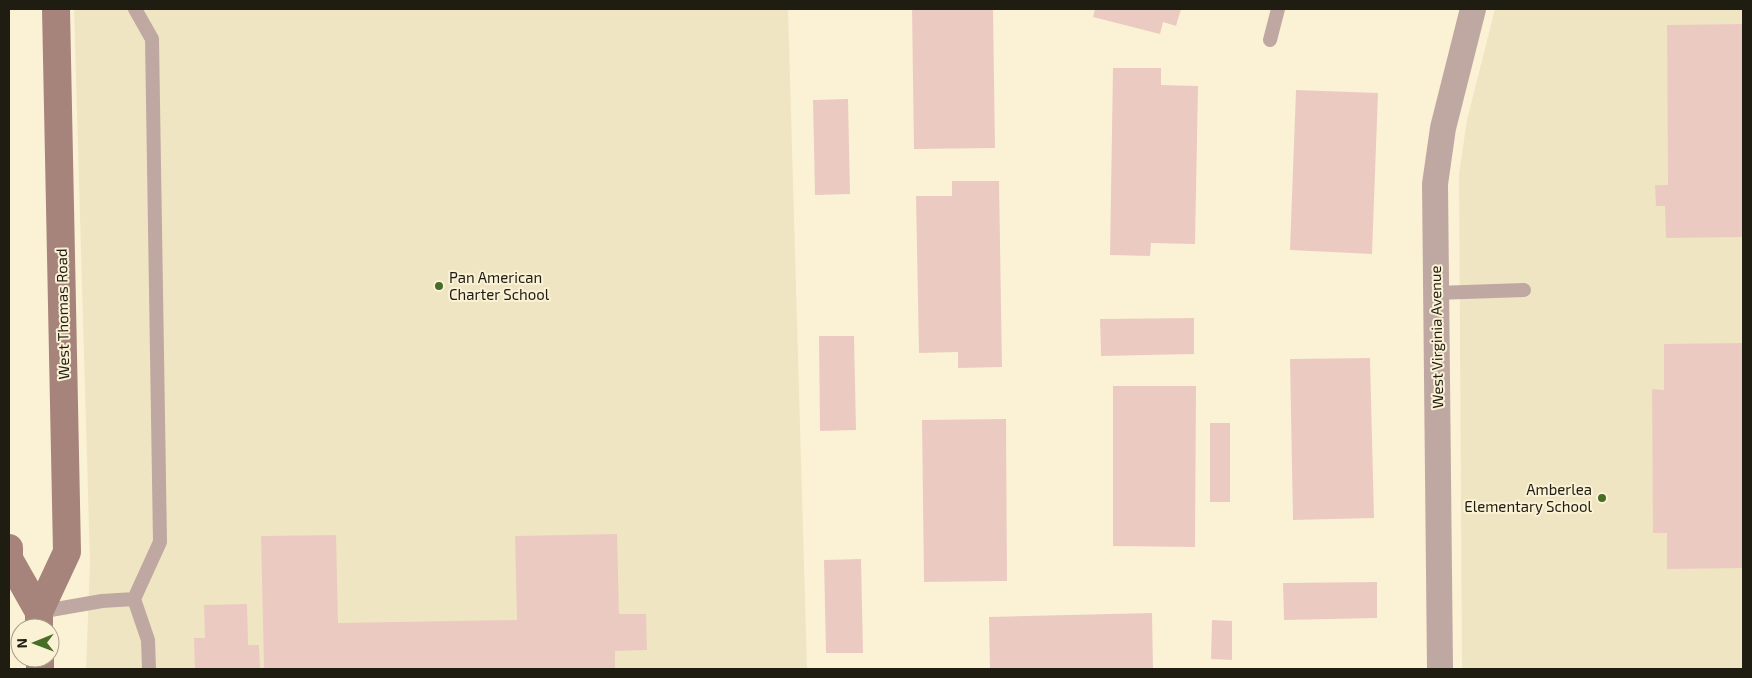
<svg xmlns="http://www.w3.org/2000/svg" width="1752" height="678" font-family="'Exo 2',sans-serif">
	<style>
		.built { fill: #f0e5c2 }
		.building { fill: #ebcbc1 }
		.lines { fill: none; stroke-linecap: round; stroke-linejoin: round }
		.lane { stroke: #c0a8a2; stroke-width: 14 }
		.street { stroke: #c0a8a2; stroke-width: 26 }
		.secondary { stroke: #a7847b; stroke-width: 28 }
		.poi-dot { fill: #486d26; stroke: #fbf2d6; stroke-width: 2 }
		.labels { text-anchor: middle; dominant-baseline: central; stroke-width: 4; stroke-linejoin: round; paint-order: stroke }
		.poi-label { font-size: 15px; fill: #1f1c12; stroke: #fbf2d6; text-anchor: start }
		.street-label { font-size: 15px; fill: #1f1c12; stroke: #fbf2d6 }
	</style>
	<rect width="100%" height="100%" fill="#fbf2d6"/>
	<!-- built -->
	<path class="built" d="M74,9H788L807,669H86L90,563Z
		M1495,9H1743V669H1462L1459,174L1467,120Z"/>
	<!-- building -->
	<path class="building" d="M912,9H993L995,148L914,149Z
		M1095,9H1181L1176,26L1163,22L1160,34L1093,17Z
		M1743,24V237L1666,238L1665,206H1656L1655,185H1668L1667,25Z
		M1113,68H1161V85L1198,86L1195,244L1151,243L1150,256L1110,255Z
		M1296,90L1378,93L1372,254L1290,250Z
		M848,99L850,194L815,195L813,100Z
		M952,181H999L1002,367L958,368V352L919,353L916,196H952Z
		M1194,318V354L1101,356L1100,319Z
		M819,336H854L856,430L820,431Z
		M1743,343V568L1667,569V533H1653L1652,389L1664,390V344Z
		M1370,358L1374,518L1293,520L1290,359Z
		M1113,386H1196L1195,547L1113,546Z
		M1006,419L1007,581L924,582L922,420Z
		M1210,423H1230V502H1210Z
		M617,534L619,614H646L647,650L615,651V669H264L261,536L336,535L338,623L517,620L515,536Z
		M861,559L863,653H826L824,560Z
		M1377,582V618L1284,620L1283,583Z
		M247,604L248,645H259L260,669H195L194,638H205L204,605Z
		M1152,613L1153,669H990L989,617Z
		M1212,620L1232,621V660L1211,659Z"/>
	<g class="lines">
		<!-- lane -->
		<path class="lane" d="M1270,40L1278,9
			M1436,293L1524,290
			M134,599L148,640L149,669
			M39,612L102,601L134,599L160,542L152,39L135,9"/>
		<!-- street -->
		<path class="street" d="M1440,669L1435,184L1443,128L1473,9"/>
		<!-- secondary -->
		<path class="secondary" d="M9,548V559L39,612
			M39,628V612L67,552L56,9
			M40,658V669"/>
	</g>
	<!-- markers -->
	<g class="poi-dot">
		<circle cx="439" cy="286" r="5"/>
		<circle cx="1602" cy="498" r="5"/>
	</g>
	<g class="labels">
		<!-- poi labels -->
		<g class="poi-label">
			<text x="449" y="277">Pan American<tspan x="449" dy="17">Charter School</tspan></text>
			<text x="1592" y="489" text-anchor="end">Amberlea<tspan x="1592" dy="17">Elementary School</tspan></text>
		</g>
		<!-- street labels -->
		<g class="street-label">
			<text transform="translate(62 314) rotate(-91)">West Thomas Road</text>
			<text transform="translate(1436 337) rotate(-91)">West Virginia Avenue</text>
		</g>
	</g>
	<!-- border -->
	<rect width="1752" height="678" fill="none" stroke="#1f1c12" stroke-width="20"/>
	<!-- north arrow -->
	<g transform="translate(35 643) rotate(269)"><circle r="24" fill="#fbf2d6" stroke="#a39c88"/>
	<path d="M0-4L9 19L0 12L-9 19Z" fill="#486d26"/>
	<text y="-8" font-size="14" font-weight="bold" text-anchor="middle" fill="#1f1c12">N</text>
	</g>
</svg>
